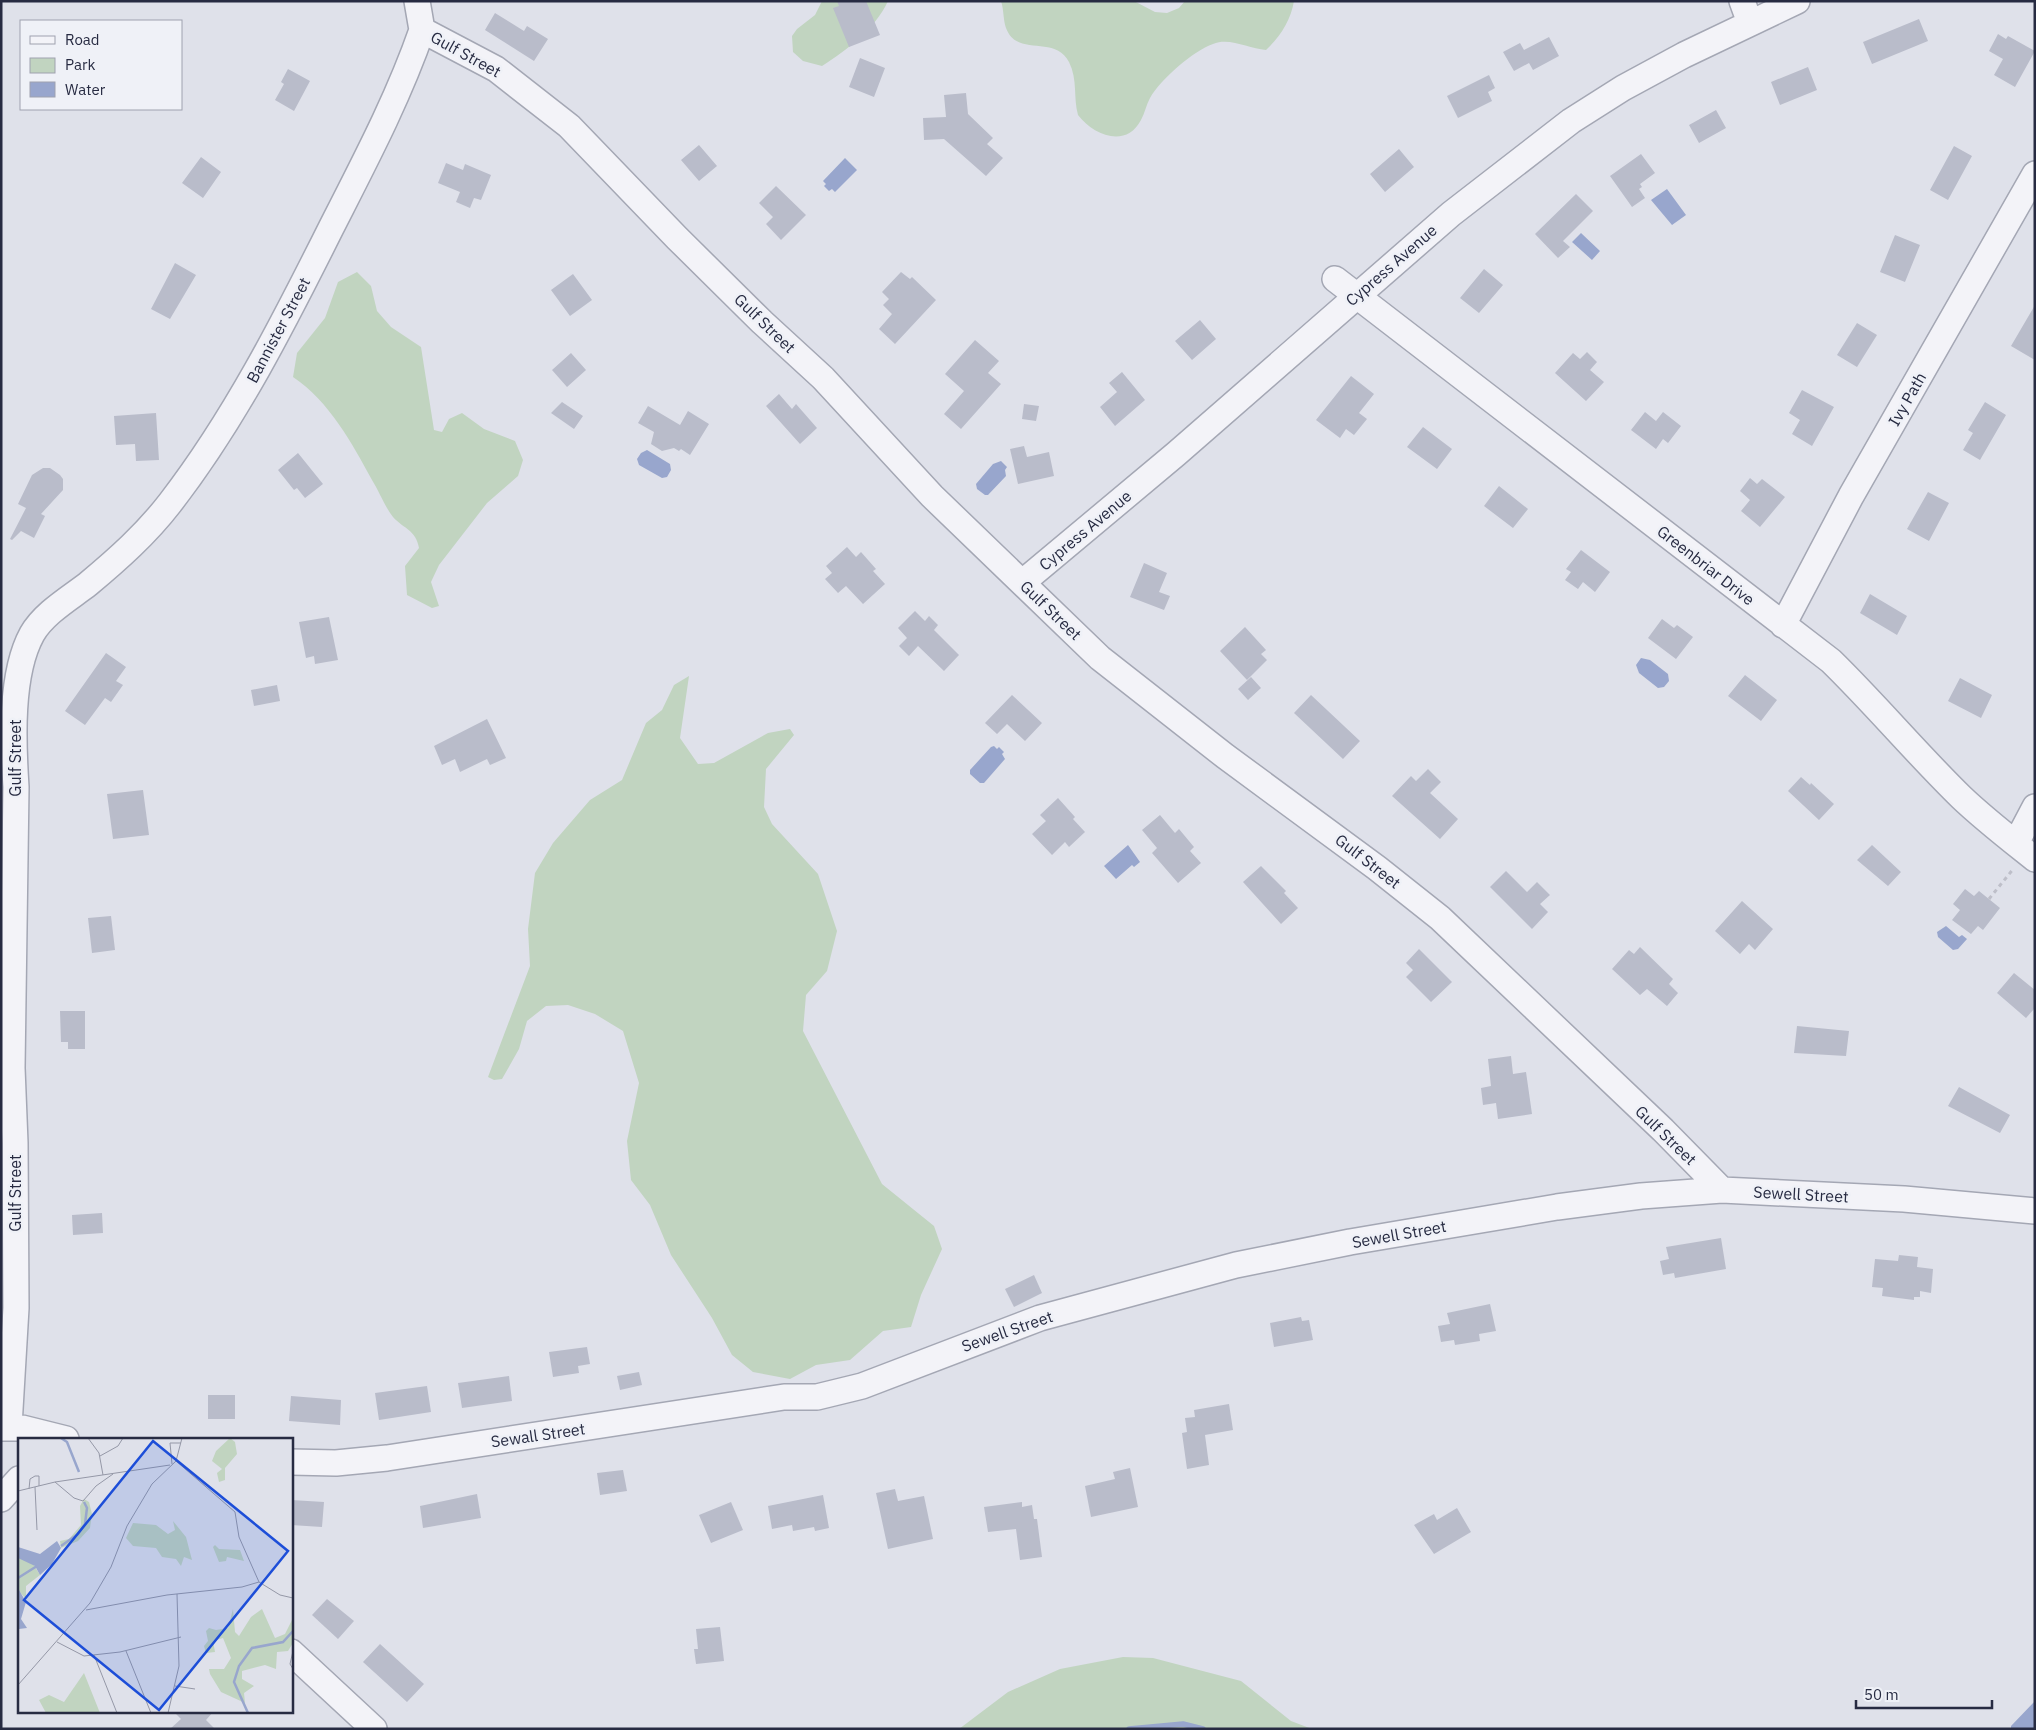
<svg xmlns="http://www.w3.org/2000/svg" width="2036" height="1730" font-family="'IBM Plex Sans',sans-serif">
	<style>
		.green { fill: #c1d4c0 }
		.water { fill: #98a6cd }
		.lines { fill: none; stroke-linecap: round; stroke-linejoin: round }
		.stream { stroke: #98a6cd; stroke-width: 5.5 }
		.building { fill: #b9bcca }
		.minor-casing { stroke: #a4a7b4; stroke-width: 28 }
		.path { stroke: #bebfc9; stroke-width: 3; stroke-dasharray: 4 4; stroke-linecap: butt }
		.minor { stroke: #f3f3f8; stroke-width: 25 }
		.labels { text-anchor: middle; dominant-baseline: central; stroke-width: 5; stroke-linejoin: round; paint-order: stroke }
		.street-label { font-size: 16px; fill: #272b42; stroke: #eff1f7 }
		.inset-river { fill: none; stroke: #98a6cd; stroke-width: 2.5 }
		.inset-road { fill: none; stroke: #9598a7; stroke-width: 1 }
		.view { fill: #1d4ed8; fill-opacity: 0.15; stroke: #1d4ed8; stroke-width: 2.5 }
		.inset-edge { fill: none; stroke: #272b42; stroke-width: 2.5 }
	</style>
	<rect width="100%" height="100%" fill="#dfe1ea"/>
	<!-- green -->
	<path class="green" d="M822,1H888C875,29 847,50 822,66L803,61L793,52L792,36L797,29L815,15Z
		M1001,1H1134L1155,12L1167,13L1179,8L1185,1H1294C1291,20 1280,37 1266,50C1249,49 1230,37 1213,44C1193,51 1161,79 1150,98C1146,105 1145,113 1141,120C1126,149 1093,135 1078,115C1073,98 1078,80 1069,62C1055,34 1017,58 1006,28C1003,20 1004,10 1001,1Z
		M357,272L371,286L377,311L391,327L421,347L434,430L442,432L449,419L462,413L484,429L515,441L523,460L518,476L487,503L439,565L431,582L439,606L432,608L407,595L405,566L419,548C416,530 404,529 393,517C385,507 379,491 372,480C352,443 329,401 293,377L297,353L325,318L338,282Z
		M689,676L680,738L698,764L714,763L768,733L790,729L794,735L766,769L764,807L772,824L818,874L837,931L827,971L806,995L803,1031L882,1184L934,1226L942,1249L921,1295L911,1327L883,1331L850,1360L816,1365L790,1379L753,1372L732,1355L712,1318L671,1255L650,1205L631,1180L627,1141L639,1083L623,1031L595,1014L568,1005L546,1006L527,1021L519,1049L502,1079L494,1080L488,1077L530,966L528,929L535,873L553,843L590,800L622,780L646,723L662,710L674,685Z
		M1123,1657L1153,1658L1241,1681L1291,1721L1312,1729H959L1008,1692L1060,1669Z"/>
	<!-- water -->
	<path class="water" d="M845,158L857,170L835,192L832,189L829,191L824,186L826,184L823,181Z
		M1667,189L1686,215L1672,225L1651,200Z
		M1581,233L1600,251L1592,260L1572,242Z
		M647,450L670,464L671,470L667,477L662,478L639,465L637,459L641,453Z
		M1001,461L1007,467L1005,470L1006,476L988,495H985L977,489L976,484L993,464Z
		M1641,658L1650,660L1668,674L1669,681L1664,687L1658,688L1639,673L1636,665Z
		M994,746L997,749L999,747L1004,752L1002,754L1005,759L984,783H980L970,774V770L991,747Z
		M1128,845L1140,862L1134,867L1132,865L1116,879L1104,866Z
		M1946,926L1959,937L1962,935L1967,939L1958,949L1953,950L1938,937L1937,932Z
		M2035,1701V1729H2011V1726Z"/>
	<g class="lines">
		<!-- stream -->
		<path class="stream" d="M1129,1729L1183,1724L1203,1729"/>
	</g>
	<!-- building -->
	<path class="building" d="M837,1H866L880,35L849,47L833,8L839,6Z
		M495,13L524,31L527,26L548,39L534,61L485,30Z
		M1919,19L1928,41L1872,64L1863,42Z
		M1998,34L2006,39L2008,36L2035,51L2015,87L1994,75L2003,59L1989,51Z
		M1549,37L1559,56L1533,70L1529,63L1514,71L1503,52L1520,43L1524,50Z
		M860,58L885,68L874,97L849,87Z
		M1808,67L1817,90L1780,105L1771,82Z
		M288,69L310,81L294,111L275,100L284,84L281,82Z
		M1489,75L1495,88L1488,92L1492,101L1458,118L1447,96Z
		M966,93L968,114L993,138L987,144L1003,158L986,176L944,139L924,140L923,118L946,117L944,95Z
		M1716,110L1726,128L1699,143L1689,125Z
		M699,145L717,166L699,181L681,160Z
		M1954,146L1972,156L1948,200L1930,190Z
		M1399,149L1414,167L1385,192L1370,174Z
		M1641,154L1655,173L1640,184L1642,187L1639,189L1645,198L1632,207L1610,176Z
		M201,157L221,172L203,198L182,183Z
		M446,163L463,170L465,164L491,175L481,200L474,198L470,208L456,202L460,192L438,183Z
		M776,186L806,215L781,240L766,224L773,217L759,203Z
		M1576,194L1593,211L1563,241L1570,247L1558,258L1535,234Z
		M1895,235L1920,245L1905,282L1880,272Z
		M175,263L196,275L170,319L151,309Z
		M1484,269L1503,285L1479,313L1460,298Z
		M901,272L910,279L912,277L936,300L895,344L879,329L892,314L883,305L889,299L882,292Z
		M573,274L592,300L570,316L551,290Z
		M2035,305V360L2011,346Z
		M1200,320L1216,339L1192,360L1175,341Z
		M1857,323L1877,335L1857,367L1837,355Z
		M975,340L999,361L988,373L1001,384L961,429L944,414L964,391L945,374Z
		M1587,352L1597,362L1590,370L1604,382L1586,401L1555,373L1573,353L1580,359Z
		M571,353L586,370L567,387L552,370Z
		M1122,372L1145,400L1115,426L1100,407L1117,392L1109,383Z
		M1351,376L1374,394L1359,413L1367,419L1354,435L1346,429L1340,438L1316,420Z
		M1802,390L1834,407L1812,446L1792,434L1800,420L1789,413Z
		M779,394L792,409L796,404L817,428L800,444L766,406Z
		M562,402L583,416L574,429L551,413Z
		M1985,402L2006,415L1980,460L1963,450L1973,433L1968,430Z
		M1024,404L1039,406L1036,421L1022,419Z
		M648,406L680,425L688,411L709,424L690,455L681,449L679,451L674,448L662,451L651,444L654,432L638,423Z
		M1645,412L1656,421L1663,412L1681,426L1668,443L1663,439L1656,449L1631,430Z
		M156,413L159,460L136,461L135,444L116,445L114,416Z
		M1423,427L1452,449L1437,469L1407,447Z
		M1024,446L1027,457L1049,452L1054,476L1018,484L1010,449Z
		M298,453L323,484L305,498L297,488L294,490L278,470Z
		M43,468H50L60,475L63,479V490L41,514L45,516L34,538L21,531L12,540L10,539L26,508L18,504L32,475Z
		M1750,478L1757,484L1762,479L1785,497L1760,527L1741,511L1750,500L1740,491Z
		M1499,486L1528,509L1513,528L1484,506Z
		M1928,492L1949,503L1929,541L1907,529Z
		M847,547L856,557L861,552L876,569L873,571L885,584L863,604L846,586L838,593L825,579L832,573L826,566Z
		M1581,550L1610,572L1595,592L1583,582L1578,589L1565,580L1571,572L1566,569Z
		M1144,563L1167,573L1159,592L1170,596L1164,610L1130,597Z
		M1870,594L1907,616L1897,635L1860,613Z
		M915,611L925,621L929,616L938,625L934,630L959,655L944,671L918,646L909,656L899,646L907,638L898,628Z
		M329,617L338,660L315,664L314,656L306,658L299,622Z
		M1662,619L1674,628L1677,625L1693,637L1676,659L1648,638Z
		M1245,627L1266,650L1261,654L1267,660L1247,680L1220,651Z
		M106,653L126,667L116,681L123,685L111,702L105,698L85,725L65,711Z
		M1745,675L1777,700L1761,721L1728,696Z
		M1251,677L1261,688L1248,700L1238,689Z
		M1960,678L1992,695L1981,718L1948,701Z
		M277,685L280,701L254,706L251,690Z
		M1012,695L1042,723L1025,741L1007,724L997,734L985,723Z
		M1311,695L1360,741L1343,759L1294,713Z
		M487,719L506,758L490,765L487,759L460,772L455,759L442,765L434,746Z
		M1428,769L1441,782L1430,793L1458,819L1440,839L1392,796L1411,776L1416,781Z
		M1801,777L1810,785L1811,783L1834,804L1819,820L1788,791Z
		M143,790L149,835L113,839L107,794Z
		M1058,798L1075,817L1073,819L1085,832L1069,847L1065,842L1052,855L1032,834L1046,821L1040,815Z
		M1160,815L1175,833L1179,829L1194,847L1190,851L1201,863L1178,883L1152,853L1157,848L1142,830Z
		M1872,845L1901,872L1888,886L1857,860Z
		M1261,866L1286,891L1284,893L1298,908L1281,924L1243,882Z
		M1506,871L1527,892L1537,882L1550,895L1540,904L1548,912L1532,929L1490,887Z
		M1965,889L1974,896L1979,891L2000,908L1983,930L1978,926L1971,934L1952,920L1960,910L1953,904Z
		M1742,901L1773,929L1755,950L1749,944L1740,954L1715,931Z
		M111,916L115,950L92,953L88,918Z
		M1640,947L1673,979L1669,984L1678,993L1667,1006L1647,989L1640,995L1612,969L1629,950L1634,954Z
		M1419,949L1452,982L1431,1002L1406,977L1413,970L1406,963Z
		M2014,973L2035,990V1008L2026,1018L1997,993Z
		M60,1011H85V1049H68V1042H61Z
		M1797,1026L1849,1031L1846,1056L1794,1053Z
		M1511,1056L1513,1074L1526,1072L1532,1114L1498,1119L1496,1103L1483,1105L1481,1088L1491,1086L1488,1059Z
		M1959,1087L2010,1115L2000,1133L1948,1106Z
		M102,1213L103,1233L73,1235L72,1215Z
		M1721,1238L1726,1269L1675,1278L1674,1273L1663,1275L1660,1261L1669,1259L1666,1247Z
		M1899,1255L1918,1257L1917,1267L1933,1269L1931,1293L1920,1291V1297H1914V1300L1882,1296L1883,1288L1872,1287L1875,1259L1898,1261Z
		M1034,1275L1042,1293L1014,1307L1005,1289Z
		M1490,1304L1496,1331L1479,1334L1480,1341L1455,1345L1454,1340L1441,1342L1438,1326L1450,1324L1447,1313Z
		M1301,1317L1302,1321L1309,1320L1313,1340L1274,1347L1270,1323Z
		M587,1347L590,1364L578,1366L579,1373L553,1377L549,1352Z
		M639,1372L642,1385L620,1390L617,1376Z
		M509,1376L512,1401L462,1408L458,1383Z
		M427,1386L431,1412L379,1420L375,1393Z
		M208,1395H235V1419H208Z
		M291,1396L341,1400L340,1425L289,1421Z
		M1229,1404L1233,1430L1205,1435L1209,1465L1187,1469L1182,1433L1187,1432L1185,1418L1195,1417L1194,1410Z
		M1130,1468L1138,1507L1091,1517L1085,1486L1115,1479L1113,1472Z
		M623,1470L627,1491L600,1495L597,1473Z
		M895,1489L898,1501L924,1496L933,1539L888,1549L876,1493Z
		M477,1494L481,1518L423,1528L420,1506Z
		M823,1495L829,1528L815,1531L814,1527L793,1531L792,1525L772,1529L768,1506Z
		M291,1500L324,1502L322,1527L291,1525Z
		M731,1502L743,1530L711,1543L699,1515Z
		M1022,1502V1507L1032,1505L1034,1519H1037L1042,1557L1020,1560L1016,1529L988,1532L984,1507Z
		M1457,1508L1471,1532L1434,1554L1414,1525L1434,1514L1437,1520Z
		M327,1599L354,1621L338,1639L312,1615Z
		M720,1627L724,1661L696,1664L694,1649H698L696,1629Z
		M380,1644L424,1684L407,1702L363,1662Z
		M173,1711H214L206,1720L215,1729H170L181,1719Z"/>
	<g class="lines">
		<!-- minor casing -->
		<g class="minor-casing">
			<path id="minor" d="M417,1L422,30L496,69L569,126L677,238L762,322L823,378L932,496L1100,658L1225,756L1377,868L1440,918L1663,1130L1722,1190
				M1742,1L1750,23
				M1335,279L1831,661C1876,705 1916,753 1961,797C1984,819 2010,839 2035,859
				M1023,582L1176,454L1451,214L1571,121L1623,88L1684,55L1797,1
				M1783,625L1851,496L2035,174
				M2016,843L2035,807
				M9,1426L16,1308L15,1143L12,1068L16,787C13,742 10,674 32,634C44,613 70,598 88,584C118,559 146,534 170,503C235,419 284,322 331,228C364,163 398,99 422,30
				M1,1428H22L66,1439
				M291,1462L336,1463L387,1458L784,1397H817L862,1386L1040,1318L1236,1265L1350,1242L1557,1207L1641,1196L1722,1190L1904,1199L2035,1211
				M1,1499L19,1479
				M291,1652L374,1729"/>
		</g>
		<!-- path -->
		<path class="path" d="M1989,899L2014,868"/>
		<!-- minor -->
		<use href="#minor" class="minor"/>
	</g>
	<g class="labels">
		<!-- street labels -->
		<g class="street-label">
			<text transform="translate(466 54) rotate(29)">Gulf Street</text>
			<text transform="translate(1391 265) rotate(-41)">Cypress Avenue</text>
			<text transform="translate(765 323) rotate(44)">Gulf Street</text>
			<text transform="translate(278 330) rotate(-62)">Bannister Street</text>
			<text transform="translate(1907 399) rotate(-60)">Ivy Path</text>
			<text transform="translate(1085 530) rotate(-40)">Cypress Avenue</text>
			<text transform="translate(1706 565) rotate(38)">Greenbriar Drive</text>
			<text transform="translate(1051 610) rotate(44)">Gulf Street</text>
			<text transform="translate(15 758) rotate(-90)">Gulf Street</text>
			<text transform="translate(1368 861) rotate(38)">Gulf Street</text>
			<text transform="translate(1666 1135) rotate(44)">Gulf Street</text>
			<text transform="translate(15 1193) rotate(-90)">Gulf Street</text>
			<text transform="translate(1801 1194) rotate(3)">Sewell Street</text>
			<text transform="translate(1399 1234) rotate(-10)">Sewell Street</text>
			<text transform="translate(1007 1331) rotate(-19)">Sewell Street</text>
			<text transform="translate(538 1435) rotate(-8)">Sewall Street</text>
		</g>
	</g>
	<!-- overview -->
	<g transform="translate(18 1438)">
		<rect width="275" height="275" fill="#dfe1ea"/>
		<path d="M212,0L217,4L219,16L207,30V42L201,44L199,35L204,31L194,23L198,13ZM66,61L71,64L74,76L72,90L60,103L43,110L42,103L51,101L63,87L62,68ZM155,83L168,99L174,122L166,119L163,128L158,121L144,119L138,110L115,108L108,100L115,85L138,87L150,96L157,92ZM197,107L201,111L222,112L226,123L209,119L208,123L201,124L195,109ZM9,116L22,137L8,148V161L0,152V120ZM244,171L257,200L267,196L275,180V205L270,213L259,214L258,231L247,227L224,233V241L236,248L226,255L227,265L203,254L192,236L191,231H206L213,220L205,200L195,203L197,214L188,215L186,208L190,203L188,193L191,190L198,192L210,190L215,171L217,194L221,198L233,179ZM66,235L82,275H28L21,262L31,257L46,264Z" fill="#c1d4c0"/>
		<path d="M39,103L43,110L34,126L22,137L17,128L0,120V109L22,116ZM0,139L1,152L8,164L3,181L9,190L1,191L0,221Z" fill="#98a6cd"/>
		<path class="inset-river" d="M43,0L49,4L61,34M43,108L60,96L67,86L69,70L66,64M0,140L19,128M230,275L216,244L221,228L234,210L265,204L275,193"/>
		<path class="inset-road" d="M70,0L81,15L85,37M82,18L100,8L105,0M158,23L217,74L221,99L241,144M154,26L152,5H163M37,44L56,60L65,63L78,48L95,36M17,49L19,92M11,51L12,41L17,38H21V48M0,53L37,44L152,27M68,172L149,157L224,149L241,144L262,157L275,160M39,204L66,218L102,214L163,199M108,213L133,275M275,213L272,226L275,231M76,217L99,275M0,247L72,165L93,129L109,88L134,46L158,23L164,0M157,248L177,251M150,275L161,228L159,156"/>
		<path class="view" d="M135,3L270,113L141,272L6,162Z"/>
		<rect width="275" height="275" class="inset-edge"/>
	</g>
	<!-- border -->
	<rect width="2036" height="1730" fill="none" stroke="#272b42" stroke-width="5"/>
	<!-- legend -->
	<rect x="20" y="20" width="162" height="90" fill="#eff1f7" stroke="#9fa2af"/>
	<rect x="30" y="36" width="25" height="8" fill="#f3f3f8" stroke="#9fa2af"/>
	<text x="65" y="45" font-size="15" fill="#272b42">Road</text>
	<rect x="30" y="58" width="25" height="15" fill="#c1d4c0" stroke="#9fa2af"/>
	<text x="65" y="70" font-size="15" fill="#272b42">Park</text>
	<rect x="30" y="82" width="25" height="15" fill="#98a6cd" stroke="#9fa2af"/>
	<text x="65" y="95" font-size="15" fill="#272b42">Water</text>
	<!-- scale -->
	<path d="M1856 1700v8h136v-8" fill="none" stroke="#272b42" stroke-width="2.5"/>
	<text x="1864" y="1700" font-size="15" fill="#272b42" stroke="#eff1f7" stroke-width="4" paint-order="stroke">50 m</text>
</svg>
